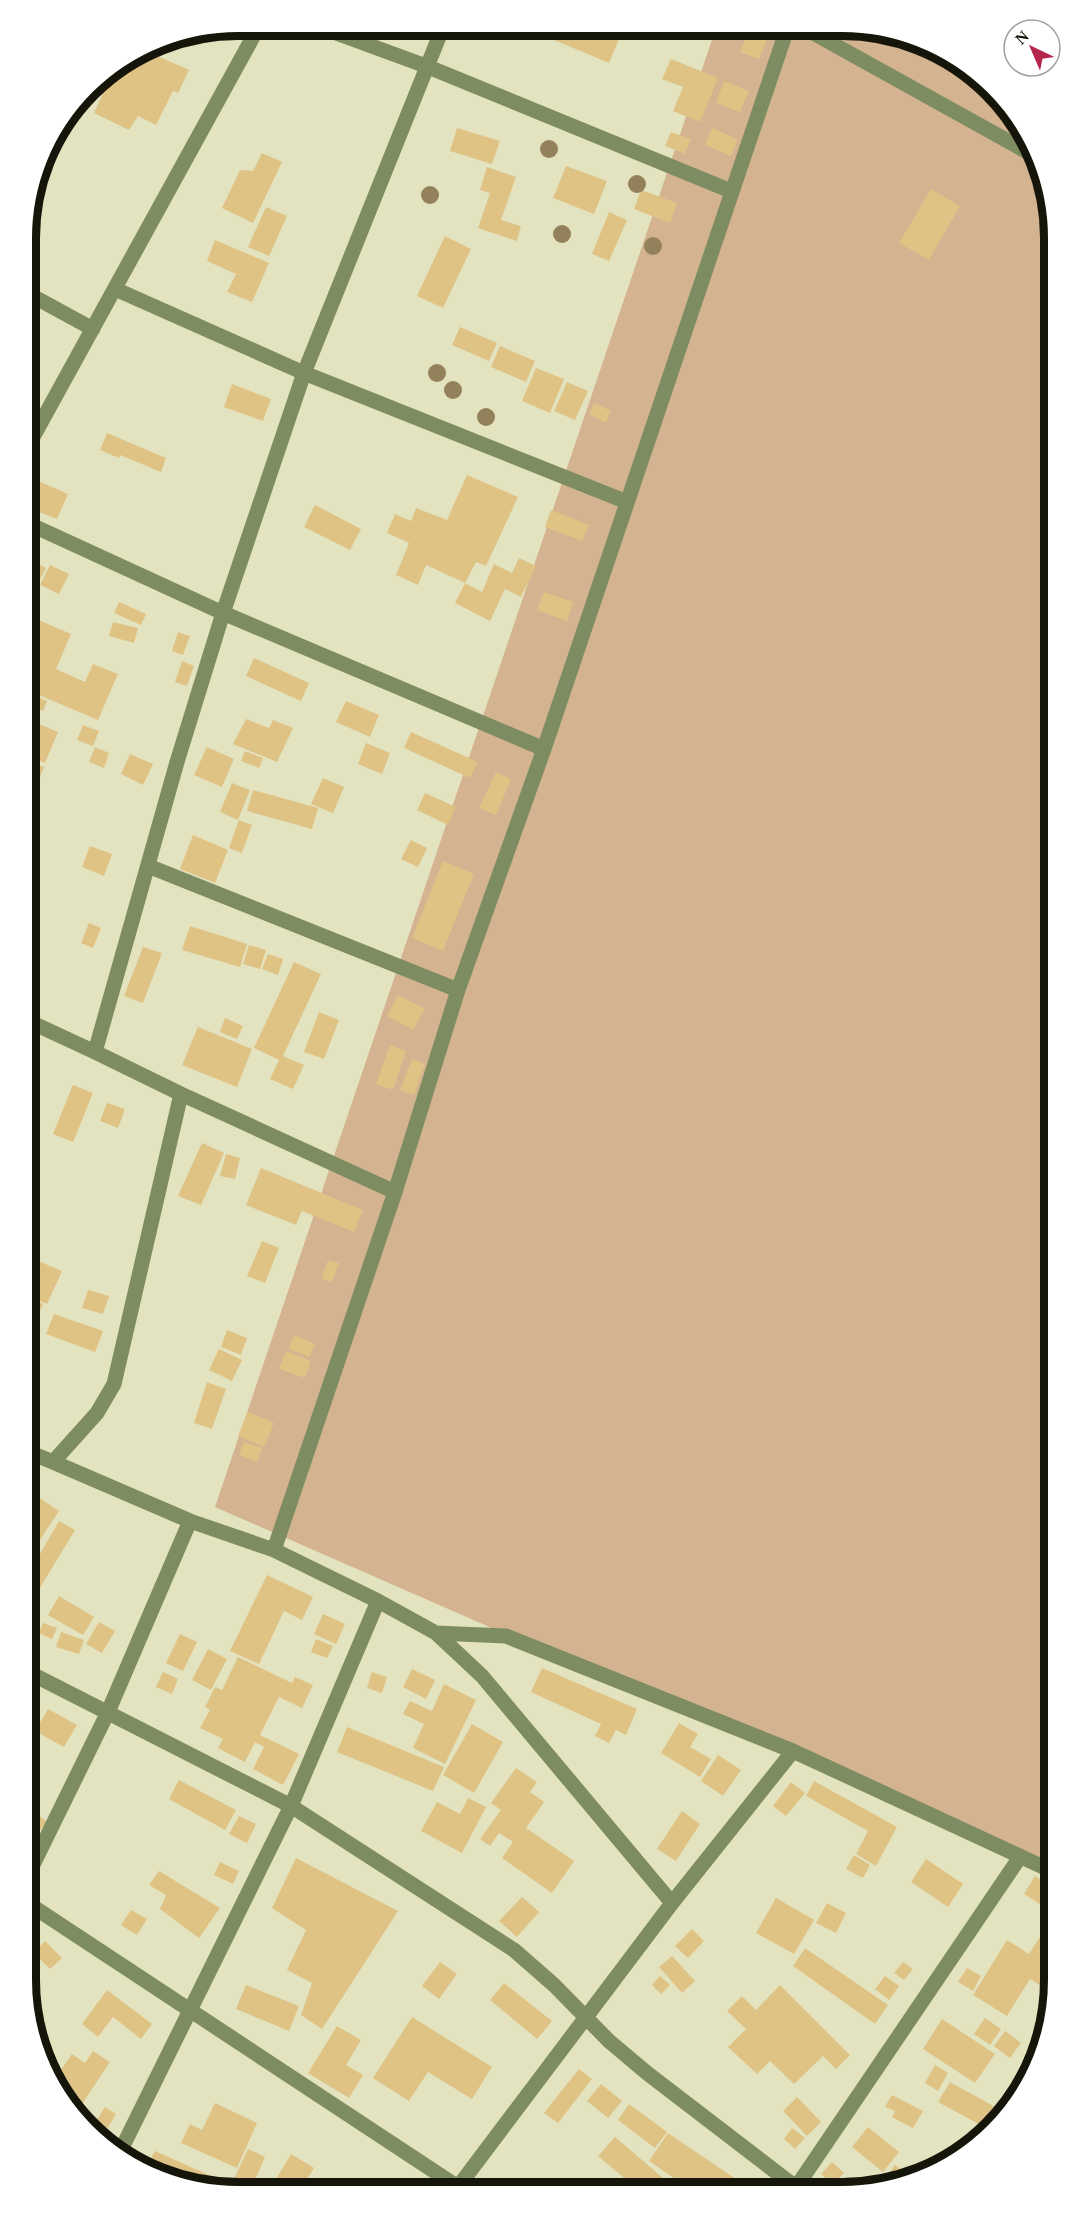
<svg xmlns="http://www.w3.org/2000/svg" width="1080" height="2218" font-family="Georgia,serif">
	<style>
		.green { fill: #d3b390 }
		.building { fill: #dec385 }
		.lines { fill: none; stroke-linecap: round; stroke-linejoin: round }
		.street { stroke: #7d8d61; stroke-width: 15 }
		.tree { fill: #93815b }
		.rim { fill: none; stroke: #161509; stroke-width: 8 }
	</style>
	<rect width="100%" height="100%" fill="#e4e3c0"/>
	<!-- green -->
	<path class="green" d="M716,28L883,30L982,78L1043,170L1054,238V1874L215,1507Z"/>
	<!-- building -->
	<path class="building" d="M523,27L592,28L619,39L609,63Z
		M750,29H771L759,59L740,52Z
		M144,50L189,70L178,93L173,91L156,125L138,116L129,130L94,113L105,89L94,83L97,78Z
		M671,59L718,78L700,122L673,111L683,87L662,79Z
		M724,81L749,91L740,112L716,103Z
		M457,128L500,141L492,164L450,151Z
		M712,128L738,139L731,156L705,145Z
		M671,132L691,139L685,154L665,146Z
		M262,153L282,162L253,223L222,208L240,170L253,171Z
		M566,166L607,181L594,214L553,198Z
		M487,167L516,177L501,220L521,226L517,241L478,228L490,193L480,190Z
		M931,189L960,206L929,260L899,243Z
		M641,190L677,203L670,223L634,209Z
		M266,207L287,216L269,256L248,247Z
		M609,212L627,220L609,261L592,254Z
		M445,236L471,249L443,308L417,296Z
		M215,240L269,263L252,302L227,292L236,274L207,261Z
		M460,327L497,343L489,361L452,345Z
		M500,346L535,361L526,382L491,367Z
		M536,368L564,379L550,413L522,401Z
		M567,382L588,391L575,420L554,411Z
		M232,384L271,399L263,421L224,407Z
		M594,403L611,411L606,423L589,414Z
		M107,433L166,458L161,472L120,455L119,458L100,450Z
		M467,475L518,497L486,566L476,562L465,583L426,565L418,585L396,575L409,543L387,533L395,514L411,521L416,508L447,520Z
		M29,477L68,494L57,519L32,509L36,500L27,496Z
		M315,505L361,529L350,550L304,527Z
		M551,510L589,525L582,541L545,527Z
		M27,558L46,568L37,585L27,580Z
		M519,558L536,566L521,597L505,589L490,621L455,603L465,583L482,592L494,564L512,573Z
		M50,565L69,574L59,594L40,585Z
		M544,592L573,602L567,621L537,610Z
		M119,602L146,614L141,625L114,613Z
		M34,618L71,634L56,669L85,682L93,664L118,674L98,720L27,690V634Z
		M113,622L138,628L134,643L109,636Z
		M178,632L190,636L183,655L172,651Z
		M254,658L309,683L301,701L246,676Z
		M182,661L194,666L187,686L175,682Z
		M27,693L47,701L43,711L27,705Z
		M346,701L379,715L370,737L336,722Z
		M27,719L58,732L45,763L27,755Z
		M246,719L269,728L273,720L293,728L277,762L233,744Z
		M83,725L99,731L93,746L77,740Z
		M411,732L478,762L470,778L404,748Z
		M366,743L390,753L382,774L358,764Z
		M95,747L109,753L104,768L89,762Z
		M207,747L234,759L222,787L194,775Z
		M245,751L263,758L259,768L241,761Z
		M130,754L153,764L143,785L121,774Z
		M28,761L44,767L36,786L27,782Z
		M496,772L511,779L496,815L479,808Z
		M323,778L344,787L333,813L311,804Z
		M232,783L250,790L238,820L220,812Z
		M253,790L318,808L312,829L247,811Z
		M27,792L34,795L27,812Z
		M425,793L456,807L448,825L417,810Z
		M239,820L252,825L242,853L229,848Z
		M27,832L40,838L27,868Z
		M193,835L228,850L215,883L180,869Z
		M411,840L427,848L418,867L401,859Z
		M90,846L112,854L104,876L82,867Z
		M443,861L474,874L443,951L412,938Z
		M89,923L101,928L93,948L81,943Z
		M190,926L247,944L240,967L182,950Z
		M249,945L266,950L260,969L243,964Z
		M143,947L162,953L143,1003L124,996Z
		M268,954L283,959L278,975L262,969Z
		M294,962L321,974L283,1056L304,1065L293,1089L270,1079L279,1060L254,1048Z
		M398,995L425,1009L413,1030L387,1016Z
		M319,1012L339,1020L324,1059L304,1052Z
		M225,1018L243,1026L237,1039L220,1032Z
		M198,1027L252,1049L237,1087L182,1065Z
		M390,1045L406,1051L393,1090L376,1084Z
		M412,1059L425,1064L414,1095L400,1090Z
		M73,1085L93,1093L73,1142L53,1134Z
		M107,1103L125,1109L118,1128L100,1121Z
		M202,1143L224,1153L201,1205L178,1196Z
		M226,1154L240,1158L235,1179L220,1176Z
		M261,1168L363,1210L354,1232L302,1211L296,1225L246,1205Z
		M26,1178L37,1181L27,1212H26Z
		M262,1241L279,1248L265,1283L247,1276Z
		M31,1258L62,1271L47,1304L26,1295V1269Z
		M328,1260L339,1263L332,1282L321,1279Z
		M88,1290L109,1296L103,1314L82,1308Z
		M26,1297L43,1304L36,1319L26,1315Z
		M54,1314L103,1331L95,1352L46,1334Z
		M227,1330L247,1338L241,1355L221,1347Z
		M294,1335L315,1344L310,1357L289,1349Z
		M219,1349L242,1360L232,1381L209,1370Z
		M286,1351L311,1361L305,1378L279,1369Z
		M207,1382L226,1389L212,1429L194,1423Z
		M248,1412L274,1423L264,1447L238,1436Z
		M244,1442L262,1448L257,1462L239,1455Z
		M26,1489L59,1511L36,1546L26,1540Z
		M59,1521L75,1530L26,1611V1552L37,1559Z
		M267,1575L313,1597L302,1620L284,1611L259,1664L230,1651Z
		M59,1596L94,1617L83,1635L48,1615Z
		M323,1614L345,1624L336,1644L314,1634Z
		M99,1622L115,1631L102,1653L86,1644Z
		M43,1623L57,1628L52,1639L39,1633Z
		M61,1632L84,1640L79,1654L56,1647Z
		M180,1634L197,1642L183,1671L166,1663Z
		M316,1639L333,1646L327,1658L311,1652Z
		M208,1649L227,1659L211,1690L192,1680Z
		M238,1657L292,1683L295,1677L313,1685L302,1708L279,1697L260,1735L299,1754L283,1785L253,1769L264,1747L255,1742L245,1762L218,1748L223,1739L200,1728L210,1710L205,1707L215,1687L222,1690Z
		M542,1668L637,1709L626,1735L616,1730L609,1743L595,1736L601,1724L531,1692Z
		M412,1669L435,1680L426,1699L403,1687Z
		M163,1672L178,1679L172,1694L156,1687Z
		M372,1672L387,1677L382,1693L367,1688Z
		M444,1684L476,1700L445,1764L413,1748L424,1724L403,1714L410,1701L432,1711Z
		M48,1709L77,1725L64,1747L35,1731Z
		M679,1723L698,1734L690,1747L711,1759L700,1777L661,1753Z
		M472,1724L503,1742L474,1793L443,1775Z
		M347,1727L444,1767L433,1791L337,1752Z
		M718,1755L741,1770L723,1796L701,1781Z
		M516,1768L537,1782L530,1792L544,1802L526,1828L574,1861L552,1893L502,1858L513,1842L499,1833L490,1846L480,1839L501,1810L491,1803Z
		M179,1780L236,1810L225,1830L169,1799Z
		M814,1781L897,1827L876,1866L856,1854L868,1831L806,1796Z
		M791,1782L805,1793L786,1816L773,1806Z
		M468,1798L486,1807L462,1853L421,1831L437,1802L460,1814Z
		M26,1805L47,1822L26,1847Z
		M682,1811L700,1824L676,1861L657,1849Z
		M239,1816L256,1824L247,1843L229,1834Z
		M854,1855L870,1865L863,1878L846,1869Z
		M296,1858L398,1911L322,2029L301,2015L312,1983L287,1970L306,1930L272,1908Z
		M926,1859L963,1884L948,1907L911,1882Z
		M220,1862L239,1871L233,1884L214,1875Z
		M159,1871L220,1908L199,1938L160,1909L166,1895L149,1885Z
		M1035,1876L1054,1888V1913L1024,1894Z
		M522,1897L539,1912L517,1937L499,1921Z
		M776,1898L814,1920L794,1954L756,1933Z
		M827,1903L846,1913L836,1933L816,1923Z
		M131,1910L147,1919L137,1935L121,1925Z
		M1054,1915V1994L1030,1979L1007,2016L973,1995L1007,1940L1029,1954Z
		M692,1929L704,1941L688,1958L675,1946Z
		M45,1941L62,1958L50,1969L34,1953Z
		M805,1948L888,2005L875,2024L793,1966Z
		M672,1956L695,1981L682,1993L659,1967Z
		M440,1962L457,1974L439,1999L422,1986Z
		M903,1962L913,1969L904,1980L894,1973Z
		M967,1968L981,1976L973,1991L958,1982Z
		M660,1976L670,1985L661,1994L652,1985Z
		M885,1976L899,1986L889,2000L875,1989Z
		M504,1983L552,2021L537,2039L490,2000Z
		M246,1985L299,2006L289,2031L236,2009Z
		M780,1985L850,2055L836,2069L823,2056L794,2084L770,2061L757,2074L728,2047L746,2029L727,2011L742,1996L756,2010Z
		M107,1990L152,2024L141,2039L113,2017L98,2037L82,2024Z
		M412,2017L492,2067L472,2099L428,2072L409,2101L373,2078Z
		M985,2018L1001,2029L990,2045L974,2034Z
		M942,2019L995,2054L975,2083L923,2049Z
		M337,2026L361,2040L346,2065L363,2075L349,2098L308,2073Z
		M1005,2031L1021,2043L1010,2058L994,2046Z
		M93,2051L110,2062L78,2110L56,2077L72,2054L85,2063Z
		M1025,2062L1035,2067L1027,2081L1017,2075Z
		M935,2065L948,2073L938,2091L925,2083Z
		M579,2069L592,2079L558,2123L544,2113Z
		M950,2082L997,2108L986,2128L938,2102Z
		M601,2084L622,2101L608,2118L587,2101Z
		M892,2095L923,2111L913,2128L892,2117L895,2111L885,2107Z
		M797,2097L821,2122L807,2136L783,2111Z
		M215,2103L257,2123L237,2168L181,2143L190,2124L202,2130Z
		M629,2104L667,2132L655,2148L618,2120Z
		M105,2107L116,2114L103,2136L91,2129Z
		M868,2127L899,2152L883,2172L852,2147Z
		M792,2128L805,2138L795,2149L784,2139Z
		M668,2133L755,2192H694L649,2161Z
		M615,2137L670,2184L663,2192H625L631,2184L598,2156Z
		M248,2149L265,2157L250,2191H210L145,2170L155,2151L231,2185Z
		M291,2154L314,2168L300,2191H269Z
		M832,2162L844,2173L833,2185L821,2174Z
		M895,2165L915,2179L880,2186Z"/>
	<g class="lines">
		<!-- street -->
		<path class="street" d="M317,26L426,66L731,191
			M806,29L1033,155
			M115,289L304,373L627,502
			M27,293L93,329
			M27,448L259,26
			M27,523L223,613L544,749
			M148,866L458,990
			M26,1020L95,1052
			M181,1094L114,1384L97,1413L53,1462L190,1521L274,1550L378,1601L436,1633L482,1676L672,1903
			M395,1192L181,1094L95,1052L177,762L223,613L304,373L443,27
			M26,1451L53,1462
			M274,1550L395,1192L458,990L544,749L787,29
			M436,1633L506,1636L793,1751L1054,1872
			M26,1671L291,1806L514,1950L554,1985L609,2041L647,2073L802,2192
			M26,1879L108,1712L190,1521
			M26,1902L458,2187
			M119,2154L291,1806L378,1601
			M455,2191L672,1903L793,1751
			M793,2192L1020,1857"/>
	</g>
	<!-- trees -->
	<g class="tree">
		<circle cx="549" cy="149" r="9"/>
		<circle cx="637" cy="184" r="9"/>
		<circle cx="430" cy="195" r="9"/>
		<circle cx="562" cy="234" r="9"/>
		<circle cx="653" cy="246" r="9"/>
		<circle cx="437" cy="373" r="9"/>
		<circle cx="453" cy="390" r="9"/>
		<circle cx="486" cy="417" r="9"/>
	</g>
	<!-- crop -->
	<path d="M0 0H1080V2218H0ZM238 36H842A202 202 0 0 1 1044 238V1980A202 202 0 0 1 842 2182H238A202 202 0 0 1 36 1980V238A202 202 0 0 1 238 36Z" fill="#fff" fill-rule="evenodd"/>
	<path class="rim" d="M238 36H842A202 202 0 0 1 1044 238V1980A202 202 0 0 1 842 2182H238A202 202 0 0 1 36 1980V238A202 202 0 0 1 238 36Z"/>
	<!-- north arrow -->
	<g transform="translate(1032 48) rotate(316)"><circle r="28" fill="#ffffff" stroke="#a2a19d" stroke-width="1.5"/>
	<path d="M0-4.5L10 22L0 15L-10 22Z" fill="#b6254c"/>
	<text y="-9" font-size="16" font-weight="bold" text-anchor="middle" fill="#161509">N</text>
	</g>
</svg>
